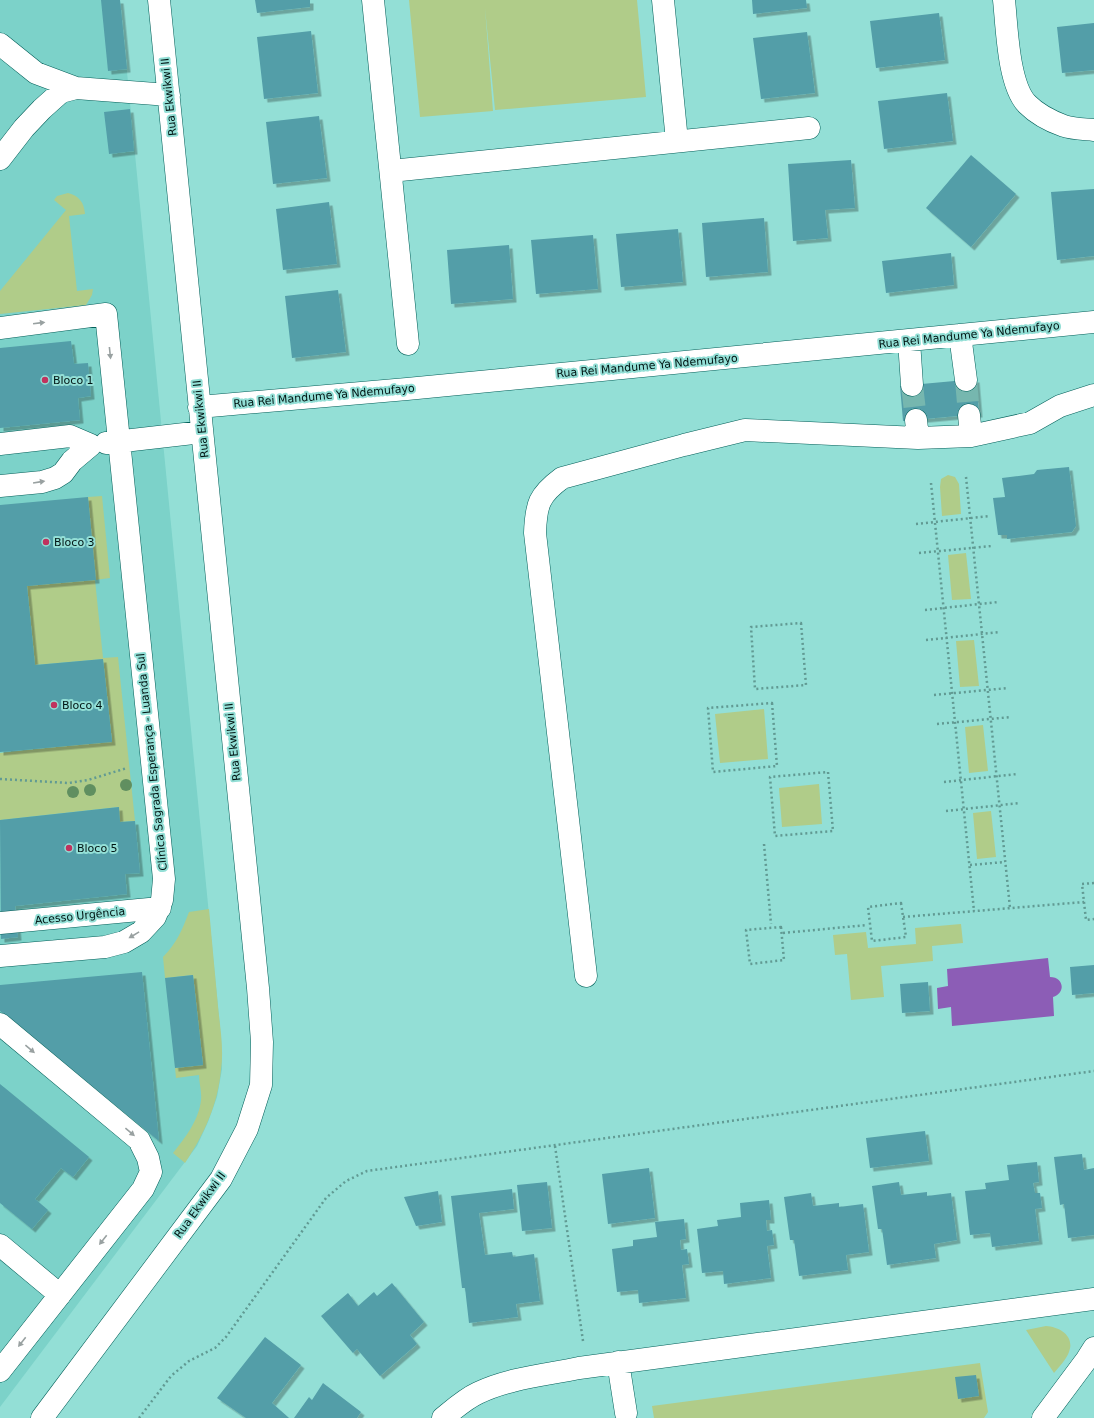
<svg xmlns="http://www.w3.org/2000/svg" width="1094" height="1418" font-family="'DejaVu Sans',sans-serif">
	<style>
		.built { fill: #7cd2c9 }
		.green { fill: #b0cc89 }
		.water { fill: #8c5db6 }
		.building { fill: #539ea8; filter: url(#shadow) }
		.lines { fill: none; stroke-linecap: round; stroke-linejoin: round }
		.minor-tunnel { stroke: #76b7af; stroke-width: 22; stroke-dasharray: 22 11; stroke-linecap: butt }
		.minor-casing { stroke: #025f59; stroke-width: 23 }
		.path { stroke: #619a93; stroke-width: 2.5; stroke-dasharray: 2 3; stroke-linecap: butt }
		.minor { stroke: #fff; stroke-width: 22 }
		.tree { fill: #608f60 }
		.oneway { fill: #99a1a1 }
		.poi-dot { fill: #c0325e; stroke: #93dfd6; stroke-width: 1.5 }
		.labels { text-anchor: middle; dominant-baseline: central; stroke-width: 4; stroke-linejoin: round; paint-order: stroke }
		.street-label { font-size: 11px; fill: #001513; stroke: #93dfd6 }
		.poi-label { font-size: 11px; fill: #001513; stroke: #93dfd6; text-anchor: start }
	</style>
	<defs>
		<filter id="shadow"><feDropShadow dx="3.5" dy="3.5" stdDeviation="0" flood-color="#0004"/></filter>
	</defs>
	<rect width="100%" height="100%" fill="#93dfd6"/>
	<!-- built -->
	<path class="built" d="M0,0H120L221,1038L222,1069L217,1097L208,1122L197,1146L0,1407Z"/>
	<!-- green -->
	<path class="green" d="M409,0H637L646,97L495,110L485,8L493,111L420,117Z
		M68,193C79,196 84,202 85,214L69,216L77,291L93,289L92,295L86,305L0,314V291L66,210L54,200L57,196Z
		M948,475L955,477L959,484L961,514L942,516L940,487L941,479Z
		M102,496L110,578L95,580L103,658L118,657L135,821L120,822L118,807L0,820V753L112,741L103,659L35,665L27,586L95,579L88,497Z
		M966,553L971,599L952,600L948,555Z
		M974,640L979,686L960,687L956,641Z
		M764,709L768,759L720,763L715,714Z
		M983,725L988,771L969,773L965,727Z
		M819,784L822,824L782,827L779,788Z
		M991,811L996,857L977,859L973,813Z
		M209,909C212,942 215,974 218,1006C220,1027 224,1049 221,1070C218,1104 204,1135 185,1163L173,1153C185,1138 199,1120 201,1100C202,1092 199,1083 199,1075L176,1078L175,1068L203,1065L193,975L165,978L163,957C177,943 182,930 189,912Z
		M961,924L963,943L932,946L933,961L881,966L884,997L851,1000L847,954L835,955L833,935L866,932L868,948L916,944L915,928Z
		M1046,1326C1060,1327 1075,1336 1069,1352C1066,1360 1059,1367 1054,1373L1026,1330Z
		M980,1363L988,1412L984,1418H654L652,1406Z"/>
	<!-- water -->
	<path class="water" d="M1048,958L1050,977C1064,977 1066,993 1053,997L1054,1016L952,1026L951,1007L938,1009L937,988L948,986L947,969Z"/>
	<!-- building -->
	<path class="building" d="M101,0H120L127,69L108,71Z
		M255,0H310V7L257,13Z
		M752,0H806L807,8L753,14Z
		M939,13L945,60L876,68L870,21Z
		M1094,23V70L1062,73L1057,27Z
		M311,31L318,93L264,99L257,37Z
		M807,32L815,93L761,99L753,38Z
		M947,93L953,141L884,149L878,101Z
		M130,109L134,151L109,154L104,112Z
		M319,116L327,178L273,184L266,122Z
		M971,155L1016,194L971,247L926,208Z
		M851,160L855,208L825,210L828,238L793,241L788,164Z
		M1094,189V256L1057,260L1051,192Z
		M329,202L337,264L283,270L276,209Z
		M764,218L768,272L706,277L702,223Z
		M678,229L683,282L621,287L616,234Z
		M593,235L598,289L536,294L531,240Z
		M509,245L513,299L451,304L447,250Z
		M951,253L954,285L886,293L882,261Z
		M338,290L346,352L292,358L285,296Z
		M71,341L74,364L88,363L91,396L78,398L80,420L0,428V348Z
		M976,379L979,414L903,421L900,386Z
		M1069,467L1076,526L1072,532L1007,539V535H998L993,498L1005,497L1002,478L1034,474L1037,470Z
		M88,497L96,580L27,586L35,665L103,659L112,742L0,752V505Z
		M119,807L120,822L135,821L140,873L125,874L127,894L15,906L18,937L1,939L0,820Z
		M1094,965V993L1072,995L1070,967Z
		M142,972L159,1141L0,1011V985Z
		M193,975L203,1065L175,1068L165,978Z
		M928,982L930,1011L902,1013L900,984Z
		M0,1084L89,1157L73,1177L61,1168L35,1199L48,1210L32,1229L0,1203Z
		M925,1131L929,1161L870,1168L866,1138Z
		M1082,1154L1084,1170L1094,1168V1235L1068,1238L1064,1204L1060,1205L1054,1157Z
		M1037,1162L1039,1182L1033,1183L1035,1193H1040L1042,1208L1035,1209L1039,1241L992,1247L990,1233L970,1235L965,1191L986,1189L985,1183L1009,1180L1007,1165Z
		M649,1168L655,1218L608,1224L602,1174Z
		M547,1182L552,1228L522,1231L517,1185Z
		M899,1182L901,1195L927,1192V1196L951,1193L957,1240L934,1244L936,1258L887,1265L882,1229H878L872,1186Z
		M512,1189L514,1209L479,1213L485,1255L512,1252L513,1257L534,1254L540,1301L516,1304L518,1317L469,1323L465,1288H462L451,1196Z
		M438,1191L442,1222L416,1226L404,1197Z
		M811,1193L813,1206L839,1203V1207L863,1204L869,1252L846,1255L848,1270L799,1276L794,1240H790L784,1197Z
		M769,1200L771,1220H766L767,1231L772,1230L774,1245L767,1246L771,1278L724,1284L723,1271L702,1273L697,1229L718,1226L717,1220L741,1217L740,1203Z
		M684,1219L686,1239L680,1240L681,1250L687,1249L689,1264L682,1265L686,1298L639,1303L638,1290L617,1292L612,1249L633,1246V1240L657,1237L655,1222Z
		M392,1283L424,1322L410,1335L417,1344L380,1376L357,1349L353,1353L321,1316L348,1293L358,1306L374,1292L377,1296Z
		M265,1337L301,1365L272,1403L289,1418H246L217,1398Z
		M976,1375L979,1396L958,1399L955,1377Z
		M323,1383L361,1412L357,1418H294L309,1397L312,1400Z"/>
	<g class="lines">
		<!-- minor-tunnel -->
		<path class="minor-tunnel" d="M966,380L969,415
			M912,385L916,420"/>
		<!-- minor casing -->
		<g class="minor-casing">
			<path id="minor" d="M373,0L408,344
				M663,0L677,141
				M1004,0C1007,27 1008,84 1027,104C1037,114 1050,121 1064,126C1073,129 1084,129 1094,130
				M0,44L36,73L76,88L169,95
				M0,159L24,128L42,109L61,92L76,88
				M391,171L809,128
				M0,328L106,314L164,879L162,900L155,917L141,932L124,942L105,947L0,956
				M960,335L966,380
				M909,341L912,385
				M199,407L407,389L1094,322
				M969,415L971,436
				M916,420L918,438
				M106,443L202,432
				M0,444L70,436L91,445L72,461L63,473L55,478L42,482L0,486
				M0,923L160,908
				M586,976L535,533C536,504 539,495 562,478L684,445L745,430L918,438L971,436L1030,423L1060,406L1094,395
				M0,1024L139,1140L148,1158L151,1172L143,1189L0,1371
				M0,1245L60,1295
				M618,1362L626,1413
				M42,1418L221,1179L247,1129L261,1085L262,1042L258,988L159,0
				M443,1418C454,1409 465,1399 478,1393C509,1378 546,1375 579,1368L1094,1299
				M1043,1418L1087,1359L1094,1348"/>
		</g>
		<!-- path -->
		<path class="path" d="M966,477L1010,908
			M931,483L974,911
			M916,524L990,516
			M919,553L992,546
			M925,610L998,602
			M801,623L806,685L755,689L751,627Z
			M926,640L1000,632
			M934,695L1008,688
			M772,703L777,766L713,772L708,708Z
			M937,724L1011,717
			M828,772L833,831L775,836L770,777Z
			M0,779L69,783L88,780L127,768
			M944,782L1017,774
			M946,811L1020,803
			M764,844L771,924
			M970,865L1005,862
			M1094,883L1082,884L1086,920L1094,919
			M901,903L906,937L872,941L868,907Z
			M903,917L1084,902
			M781,927L784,960L750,964L746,930Z
			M783,933L867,925
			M555,1146L583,1341
			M139,1418L171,1376L189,1361L215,1348L226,1337L326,1198L346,1181L367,1171L1094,1071"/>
		<!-- minor -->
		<use href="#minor" class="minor"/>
	</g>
	<!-- trees -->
	<g class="tree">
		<circle cx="126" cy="785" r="6"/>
		<circle cx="90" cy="790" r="6"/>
		<circle cx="73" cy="792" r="6"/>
	</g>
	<!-- one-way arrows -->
	<defs><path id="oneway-solid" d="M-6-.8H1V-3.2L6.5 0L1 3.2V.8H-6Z"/></defs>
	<g class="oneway">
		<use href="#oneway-solid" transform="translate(39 323) rotate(-7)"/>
		<use href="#oneway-solid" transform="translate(110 353) rotate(84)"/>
		<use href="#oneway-solid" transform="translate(39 482) rotate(-9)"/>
		<use href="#oneway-solid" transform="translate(134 935) rotate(149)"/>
		<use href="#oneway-solid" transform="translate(30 1049) rotate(40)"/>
		<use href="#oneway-solid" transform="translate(130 1132) rotate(40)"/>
		<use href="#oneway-solid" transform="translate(103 1240) rotate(128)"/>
		<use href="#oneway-solid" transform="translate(22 1342) rotate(128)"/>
	</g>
	<!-- markers -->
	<g class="poi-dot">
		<circle cx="45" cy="380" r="4"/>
		<circle cx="46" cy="542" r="4"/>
		<circle cx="54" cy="705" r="4"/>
		<circle cx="69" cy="848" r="4"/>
	</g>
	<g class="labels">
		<!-- street labels -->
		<g class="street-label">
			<text transform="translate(169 97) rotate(-96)">Rua Ekwikwi II</text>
			<text transform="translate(969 335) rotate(-6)">Rua Rei Mandume Ya Ndemufayo</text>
			<text transform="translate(647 366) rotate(-5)">Rua Rei Mandume Ya Ndemufayo</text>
			<text transform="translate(324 396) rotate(-5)">Rua Rei Mandume Ya Ndemufayo</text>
			<text transform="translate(201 419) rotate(-96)">Rua Ekwikwi II</text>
			<text transform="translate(233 742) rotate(-96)">Rua Ekwikwi II</text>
			<text transform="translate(152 762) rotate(-96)">Clínica Sagrada Esperança - Luanda Sul</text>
			<text transform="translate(80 916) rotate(-6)">Acesso Urgência</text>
			<text transform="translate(200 1205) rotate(-54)">Rua Ekwikwi II</text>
		</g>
		<!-- poi labels -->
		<g class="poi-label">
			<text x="53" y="380">Bloco 1</text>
			<text x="54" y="542">Bloco 3</text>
			<text x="62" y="705">Bloco 4</text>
			<text x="77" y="848">Bloco 5</text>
		</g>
	</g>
</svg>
